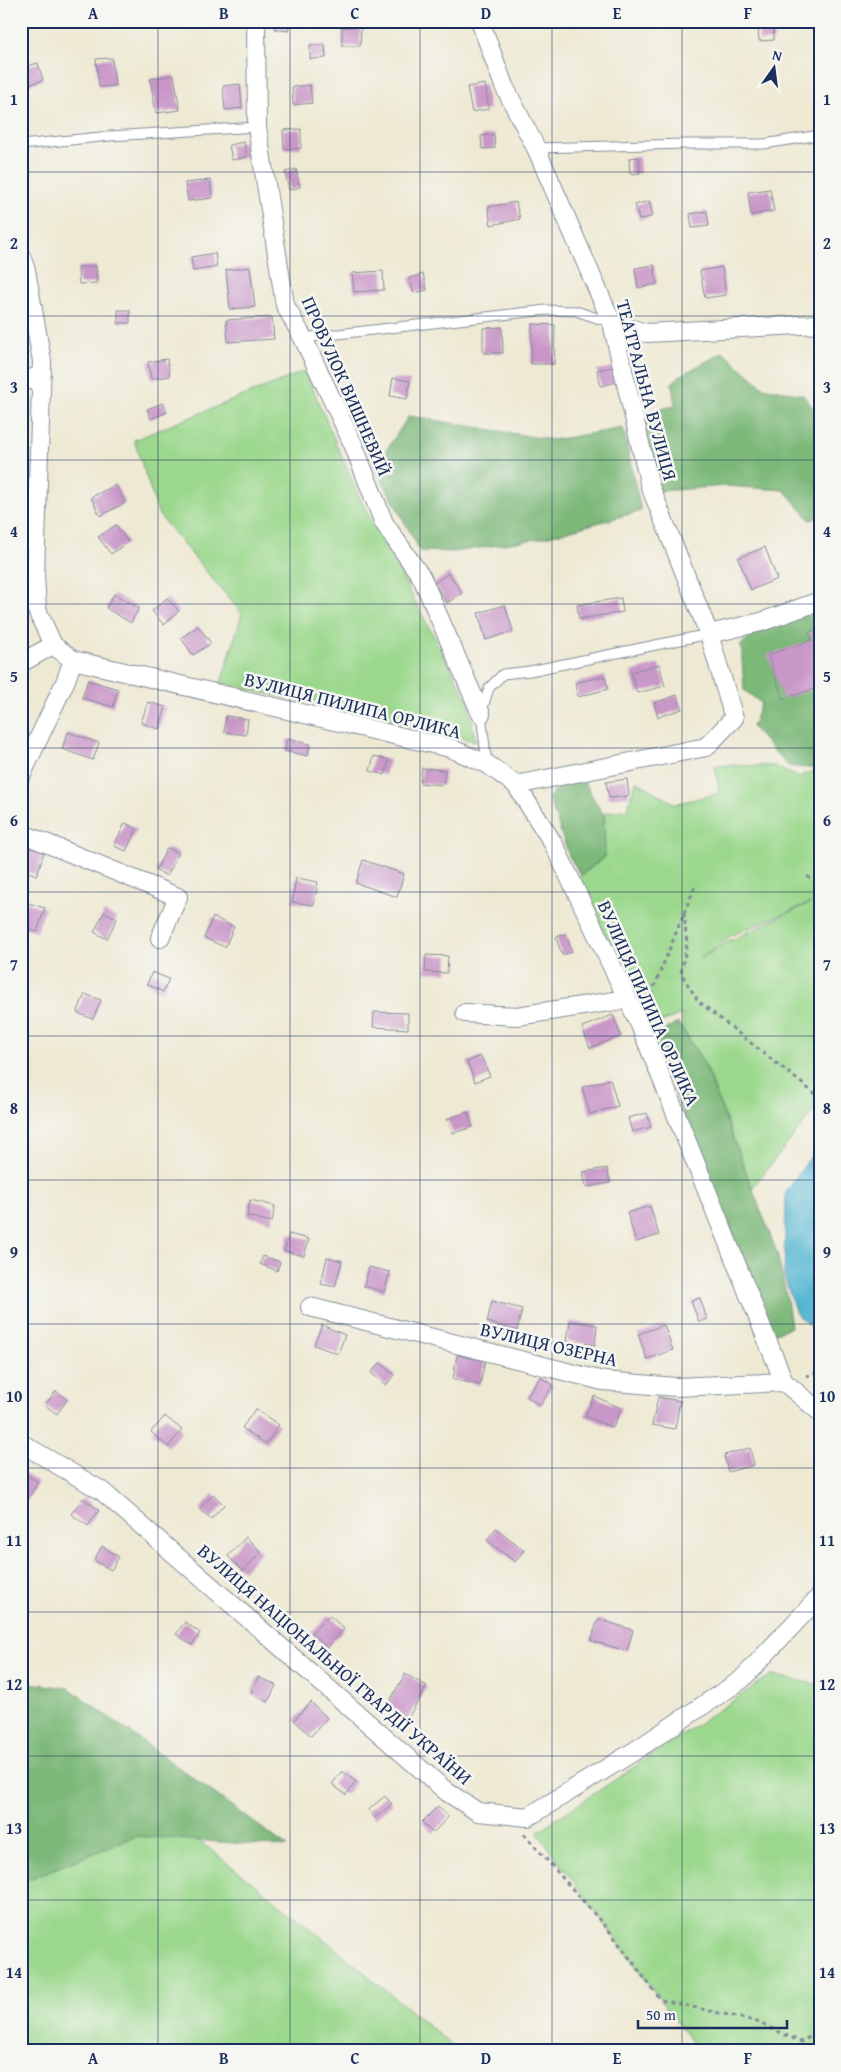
<svg xmlns="http://www.w3.org/2000/svg" width="841" height="2072" font-family="'Gentium Book Plus',serif">
	<style>
		.green { fill: #9bd88d; stroke: #5b8476; fill-rule: evenodd }
		.forest { fill: #7cb878; stroke: #4c746b }
		.water { fill: #53b6d2; stroke: #377298 }
		.building { fill: #c996c8 }
		.lines { fill: none; stroke-linecap: round; stroke-linejoin: round }
		.service-casing { stroke: #848c98; stroke-width: 11 }
		.minor-casing { stroke: #848c98; stroke-width: 20 }
		.path { stroke: #848c98; stroke-width: 3; stroke-dasharray: 4 4; stroke-linecap: butt }
		.service { stroke: #fff; stroke-width: 9 }
		.minor { stroke: #fff; stroke-width: 18 }
		.grid { fill: none; stroke: #1b2f5e; stroke-width: 1; stroke-opacity: 0.55 }
		.labels { text-anchor: middle; dominant-baseline: central; stroke-width: 5; stroke-linejoin: round; paint-order: stroke }
		.street-label { font-size: 19px; fill: #1b2f5e; stroke: #f6f6f2 }
		.neatline { fill: none; stroke: #1b2f5e; stroke-width: 2 }
		.grid-label { font-size: 16px; text-anchor: middle; font-weight: bold; fill: #1b2f5e }
	</style>
	<rect width="100%" height="100%" fill="#f6f6f2"/>
	<filter id="ink" filterUnits="userSpaceOnUse"><feTurbulence type="fractalNoise" baseFrequency=".02" numOctaves="2"/><feDisplacementMap in="SourceGraphic" scale="10" xChannelSelector="R" yChannelSelector="G"/><feConvolveMatrix kernelMatrix="1 2 1 2 8 2 1 2 1" color-interpolation-filters="sRGB"/></filter>
	<filter id="wash" filterUnits="userSpaceOnUse"><feTurbulence type="fractalNoise" baseFrequency=".0096" numOctaves="4" result="noise"/><feDisplacementMap in="SourceGraphic" scale="20" xChannelSelector="R" yChannelSelector="G"/><feGaussianBlur stdDeviation="1.12" result="paint"/><feColorMatrix in="noise" values="0 0 0 0 0 0 0 0 0 0 0 0 0 0 0 0 0 1.4 0 .05"/><feComposite in="paint" operator="in"/></filter>
	<g filter="url(#wash)">
		<rect width="100%" height="100%" fill="#eee9d3"/>
		<!-- green -->
		<path class="green" d="M305,371L360,499L469,702L475,741L221,683L242,614L159,515L134,440Z
			M715,765L774,766L803,779L802,775L820,769V1103L752,1188L707,1069L683,1029L682,1014L648,1027L578,878L605,857L604,813L627,809L636,781L675,804L719,793ZM810,903L727,942L700,959L732,935Z
			M771,1675L820,1685V2051H698L537,1832Z
			M21,1726L78,1745L330,1944L459,2051H21Z"/>
		<!-- forest -->
		<path class="forest" d="M723,352L763,387L803,395L820,417V517L810,520L784,490L726,486L660,491L641,422L645,412L675,406L672,383L680,376Z
			M409,416L553,440L623,428L641,511L542,538L454,552L420,551L375,467Z
			M820,608V769L788,766L752,727L761,703L744,690L741,645L756,630Z
			M583,780L604,816L605,857L581,875L569,856L549,798L561,782Z
			M678,1023L705,1065L777,1253L787,1299L791,1327L773,1334L661,1060L656,1034Z
			M21,1682L69,1688L288,1847L137,1836L21,1882Z"/>
		<!-- water -->
		<path class="water" d="M820,1143V1333L796,1314L784,1276L786,1192Z"/>
		<g id="blocks">
			<!-- building -->
			<path class="building" d="M120,21H135V25L120,23Z
				M276,21H290L288,31L275,29Z
				M773,24L774,40L759,41L758,25Z
				M342,27H361L360,46H342Z
				M310,45H325L326,58L310,59Z
				M112,58L115,86L99,87L96,59Z
				M38,63L43,80L28,85L23,67Z
				M174,75L180,110L156,113L150,79Z
				M240,84L242,108L225,110L223,86Z
				M485,84L489,109L472,112L467,87Z
				M310,85L312,103L293,105L292,87Z
				M301,129V148L284,149L283,130Z
				M494,134L495,148L482,149L481,136Z
				M244,142L247,157L232,160L229,145Z
				M639,157L640,173L630,174L629,158Z
				M296,169L300,187L289,190L285,172Z
				M210,180L212,198L188,201L185,183Z
				M770,189L774,211L751,215L748,192Z
				M649,201L653,216L639,220L635,205Z
				M516,202L520,219L491,225L488,207Z
				M707,211L709,226L692,228L690,214Z
				M215,253L217,267L193,271L191,257Z
				M654,265L657,284L638,288L635,268Z
				M96,266L97,283L79,284L78,267Z
				M250,267L255,307L230,309L226,270Z
				M722,267L726,295L705,298L700,271Z
				M383,271L384,290L354,292L352,273Z
				M423,274L427,290L414,293L409,278Z
				M118,310H130V323H118Z
				M272,317L274,339L228,342L226,320Z
				M532,324L555,325L554,364H531Z
				M502,327L503,353H483V328Z
				M167,359L170,376L151,379L148,362Z
				M613,367L617,382L601,386L597,370Z
				M393,378L410,381L407,399L390,396Z
				M163,403L167,412L151,419L147,409Z
				M116,485L125,503L100,516L91,497Z
				M116,525L128,542L111,554L98,537Z
				M765,547L777,579L751,590L738,558Z
				M449,573L462,593L447,603L434,583Z
				M114,594L139,608L131,623L106,608Z
				M167,598L179,611L164,625L152,611Z
				M621,598L623,612L579,619L577,605Z
				M505,605L513,631L486,640L478,613Z
				M198,626L211,643L193,655L181,638Z
				M820,628V687L783,699L768,655L812,640L809,632Z
				M659,664L665,686L637,693L631,672Z
				M605,676L608,689L578,697L575,683Z
				M88,680L118,689L113,707L82,698Z
				M677,695L682,709L658,717L654,703Z
				M148,702L166,707L159,729L141,723Z
				M226,716L248,719L246,735L224,732Z
				M68,732L99,743L93,760L62,749Z
				M287,739L310,744L308,756L285,751Z
				M374,756L389,760L385,775L370,771Z
				M422,768L445,770L443,785L420,783Z
				M627,779L629,796L609,798L606,782Z
				M125,823L137,829L126,851L114,846Z
				M21,845L44,852L37,875L21,870Z
				M167,848L179,853L167,876L156,870Z
				M363,860L404,874L397,897L356,883Z
				M296,878L318,882L314,905L292,902Z
				M21,901L45,908L37,932L21,927Z
				M104,912L117,918L107,939L94,932Z
				M213,917L234,927L225,947L204,938Z
				M566,934L572,952L562,955L556,937Z
				M426,955L448,956L447,973L425,972Z
				M152,972L169,979L163,992L147,984Z
				M85,994L101,1000L93,1019L77,1013Z
				M374,1012L408,1013V1029L373,1027Z
				M613,1015L621,1036L590,1048L582,1027Z
				M481,1056L490,1076L475,1082L467,1062Z
				M610,1079L618,1106L590,1114L582,1087Z
				M468,1112L473,1127L453,1133L447,1119Z
				M647,1113L651,1127L632,1132L628,1118Z
				M607,1168L610,1183L586,1187L583,1172Z
				M250,1200L275,1206L272,1222L247,1216Z
				M650,1206L659,1235L636,1242L627,1213Z
				M289,1234L309,1239L304,1256L284,1251Z
				M263,1256L280,1262L277,1271L260,1264Z
				M327,1257L342,1261L335,1287L321,1284Z
				M369,1267L390,1272L384,1292L364,1286Z
				M700,1298L707,1319L699,1322L691,1301Z
				M492,1301L522,1309L517,1331L487,1322Z
				M570,1321L597,1325L595,1345L567,1341Z
				M322,1325L345,1335L338,1354L314,1345Z
				M664,1325L673,1350L647,1359L638,1334Z
				M457,1355L485,1361L480,1385L453,1379Z
				M380,1363L395,1375L386,1385L371,1373Z
				M540,1377L553,1385L540,1406L527,1397Z
				M21,1382L28,1386L21,1397Z
				M56,1391L67,1400L57,1414L45,1405Z
				M594,1396L621,1408L613,1428L585,1416Z
				M658,1397L680,1401L675,1429L652,1425Z
				M255,1409L279,1425L266,1444L242,1428Z
				M165,1416L182,1430L168,1447L151,1432Z
				M750,1448L754,1465L728,1472L724,1455Z
				M23,1473L38,1482L25,1504L21,1501V1476Z
				M213,1494L224,1505L211,1519L200,1509Z
				M83,1498L99,1510L88,1526L71,1514Z
				M496,1528L524,1550L515,1562L487,1540Z
				M246,1537L261,1552L243,1571L228,1556Z
				M102,1546L119,1557L111,1570L94,1560Z
				M329,1615L344,1629L327,1648L311,1633Z
				M598,1619L633,1630L627,1651L591,1641Z
				M185,1622L200,1633L192,1645L176,1634Z
				M405,1674L427,1686L408,1718L387,1706Z
				M258,1677L276,1685L268,1702L251,1694Z
				M311,1702L327,1718L311,1736L294,1720Z
				M342,1771L356,1782L346,1795L332,1784Z
				M385,1796L392,1804L375,1818L368,1810Z
				M438,1806L448,1817L433,1833L422,1822Z"/>
		</g>
	</g>
	<g filter="url(#ink)">
		<use href="#blocks" fill-opacity="0" stroke="#848c98" stroke-width="1"/>
		<g class="lines">
			<!-- service casing -->
			<g class="service-casing">
				<path id="service" d="M21,145L110,136L257,127
					M536,148L686,144H764L820,135
					M303,338L546,310L576,311L612,323
					M487,764L481,714L489,688L503,674L530,671L709,634"/>
			</g>
			<!-- minor casing -->
			<g class="minor-casing">
				<path id="minor" d="M256,21L257,127L285,305L303,338L353,444L384,523L422,578L481,714
					M480,21L504,86L536,148L612,323L650,486L709,634L734,718L706,747L516,785
					M21,256L26,270L42,361L35,574L37,610L53,645L73,660L450,748L487,764L516,785L553,843L640,1025L784,1382L820,1412
					M612,323L646,333L820,324
					M21,383L42,374
					M709,634L761,622L820,601
					M21,663L53,645
					M21,776L66,680L73,660
					M21,833L178,897L160,938
					M465,1013L517,1016L628,999
					M310,1307L603,1381L676,1387L784,1382
					M21,1443L102,1491L447,1792L478,1812L528,1817L633,1752L741,1680L820,1596"/>
			</g>
			<!-- path -->
			<path class="path" d="M807,876L820,884
				M684,913L687,944L681,973L698,1001L819,1097
				M648,1002L695,886
				M806,1376L820,1372
				M524,1834L611,1933L661,2000L755,2021L801,2042L820,2031"/>
			<!-- service -->
			<use href="#service" class="service"/>
			<!-- minor -->
			<use href="#minor" class="minor"/>
		</g>
	</g>
	<!-- grid -->
	<path class="grid" d="M158,21V2051M290,21V2051M420,21V2051M552,21V2051M682,21V2051M21,172H820M21,316H820M21,460H820M21,604H820M21,748H820M21,892H820M21,1036H820M21,1180H820M21,1324H820M21,1468H820M21,1612H820M21,1756H820M21,1900H820"/>
	<g class="labels">
		<!-- street labels -->
		<g class="street-label">
			<text transform="translate(347 386) rotate(66)">ПРОВУЛОК ВИШНЕВИЙ</text>
			<text transform="translate(647 390) rotate(75)">ТЕАТРАЛЬНА ВУЛИЦЯ</text>
			<text transform="translate(353 705) rotate(14)">ВУЛИЦЯ ПИЛИПА ОРЛИКА</text>
			<text transform="translate(649 1003) rotate(66)">ВУЛИЦЯ ПИЛИПА ОРЛИКА</text>
			<text transform="translate(549 1344) rotate(13)">ВУЛИЦЯ ОЗЕРНА</text>
			<text transform="translate(335 1664) rotate(41)">ВУЛИЦЯ НАЦІОНАЛЬНОЇ ГВАРДІЇ УКРАЇНИ</text>
		</g>
	</g>
	<!-- margin -->
	<rect width="841" height="2072" fill="none" stroke="#f6f6f2" stroke-width="55"/>
	<!-- north arrow -->
	<g transform="translate(774 68) rotate(14)" stroke="#f6f6f2" stroke-width="4" paint-order="stroke">
	<path d="M0-4L9 19L0 12L-9 19Z" fill="#1b2f5e"/>
	<text y="-8" font-size="14" font-weight="bold" text-anchor="middle" fill="#1b2f5e">N</text>
	</g>
	<!-- scale -->
	<path d="M638 2020v8h149v-8" fill="none" stroke="#1b2f5e" stroke-width="2.5"/>
	<text x="646" y="2020" font-size="15" fill="#1b2f5e" stroke="#f6f6f2" stroke-width="4" paint-order="stroke">50 m</text>
	<rect x="28" y="28" width="786" height="2016" class="neatline"/>
	<g class="grid-label">
		<text x="93" y="19">A</text>
		<text x="224" y="19">B</text>
		<text x="355" y="19">C</text>
		<text x="486" y="19">D</text>
		<text x="617" y="19">E</text>
		<text x="748" y="19">F</text>
		<text x="14" y="105">1</text>
		<text x="827" y="105">1</text>
		<text x="14" y="249">2</text>
		<text x="827" y="249">2</text>
		<text x="14" y="393">3</text>
		<text x="827" y="393">3</text>
		<text x="14" y="537">4</text>
		<text x="827" y="537">4</text>
		<text x="14" y="682">5</text>
		<text x="827" y="682">5</text>
		<text x="14" y="826">6</text>
		<text x="827" y="826">6</text>
		<text x="14" y="970">7</text>
		<text x="827" y="970">7</text>
		<text x="14" y="1114">8</text>
		<text x="827" y="1114">8</text>
		<text x="14" y="1258">9</text>
		<text x="827" y="1258">9</text>
		<text x="14" y="1402">10</text>
		<text x="827" y="1402">10</text>
		<text x="14" y="1546">11</text>
		<text x="827" y="1546">11</text>
		<text x="14" y="1690">12</text>
		<text x="827" y="1690">12</text>
		<text x="14" y="1834">13</text>
		<text x="827" y="1834">13</text>
		<text x="14" y="1978">14</text>
		<text x="827" y="1978">14</text>
		<text x="93" y="2064">A</text>
		<text x="224" y="2064">B</text>
		<text x="355" y="2064">C</text>
		<text x="486" y="2064">D</text>
		<text x="617" y="2064">E</text>
		<text x="748" y="2064">F</text>
	</g>
</svg>
